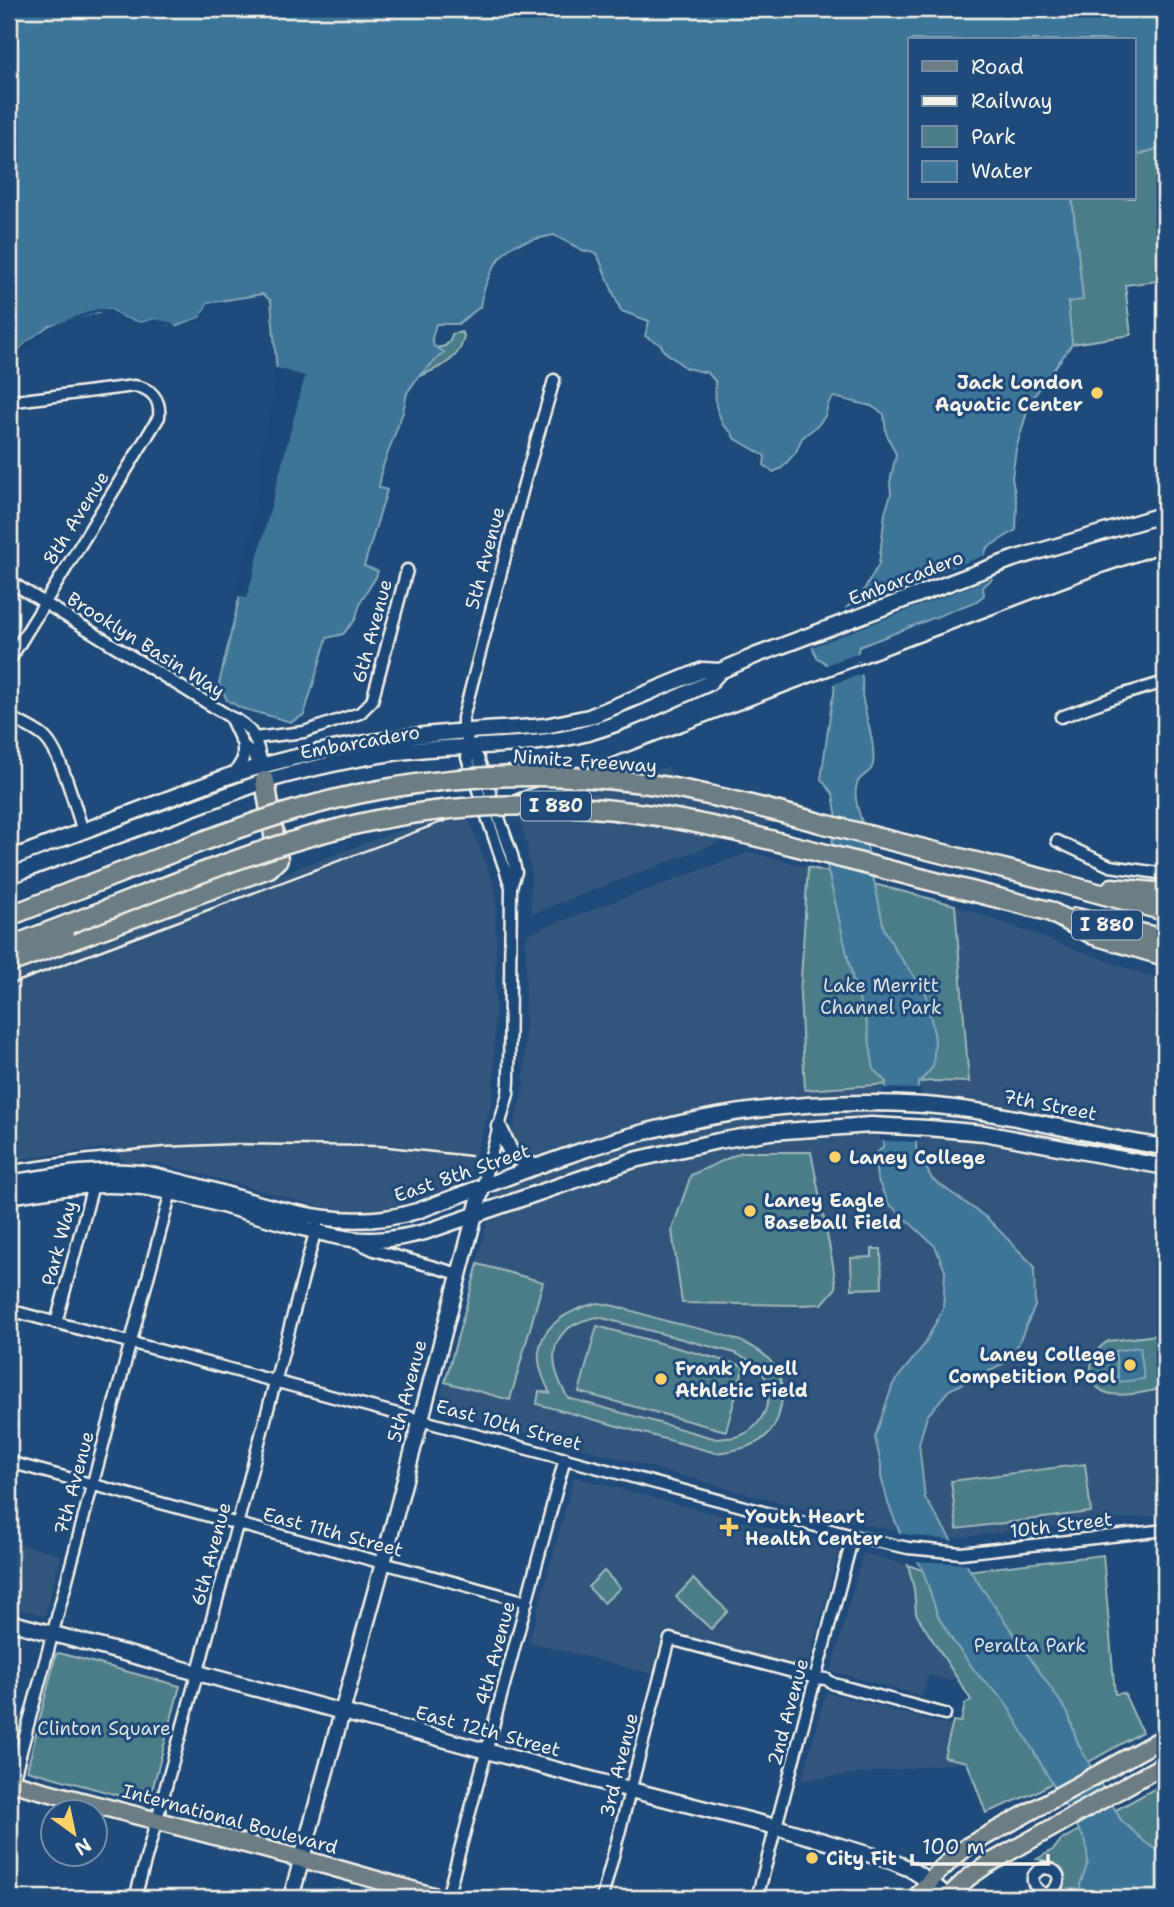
<svg xmlns="http://www.w3.org/2000/svg" width="1174" height="1907" viewBox="0 0 1174 1907" font-family="'Shantell Sans',sans-serif">
  <style>
    .built { fill: #31557b }
    .green { fill: #4c7d88; stroke: #a0b7b8; stroke-width: 2; fill-rule: evenodd }
    .water { fill: #3d7598; stroke: #86a7b8; stroke-width: 2 }
    .pier { fill: #1f4a7a }
    .lines { fill: none; stroke-linecap: round; stroke-linejoin: round }
    .street-casing { stroke: #f4f1e8; stroke-width: 15 }
    .secondary-casing { stroke: #f4f1e8; stroke-width: 19 }
    .primary-casing { stroke: #f4f1e8; stroke-width: 21 }
    .highway-casing { stroke: #f4f1e8; stroke-width: 23 }
    .street { stroke: #1f4a7a; stroke-width: 10 }
    .secondary { stroke: #1f4a7a; stroke-width: 14 }
    .primary { stroke: #6d7d84; stroke-width: 16 }
    .highway { stroke: #6d7d84; stroke-width: 18 }
    .rail { stroke: #f4f1e8; stroke-width: 2.5 }
    .highway-bridge-casing { stroke: #f4f1e8; stroke-width: 23; stroke-linecap: butt }
    .highway-bridge { stroke: #6d7d84; stroke-width: 18 }
    .poi-dot { fill: #ffd166; stroke: #1f4a7a; stroke-width: 2.5 }
    .labels { text-anchor: middle; dominant-baseline: central; stroke-width: 6; stroke-linejoin: round; paint-order: stroke }
    .shield { fill: #1f4a7a; stroke: #b4bfc7; stroke-width: 2 }
    .shield-label { font-size: 18px; font-weight: bold; fill: #f4f1e8 }
    .poi-label { font-size: 19px; font-weight: bold; fill: #f4f1e8; stroke: #1f4a7a; text-anchor: start }
    .street-label { font-size: 19px; fill: #f4f1e8; stroke: #1f4a7a }
    .park-label { font-size: 19px; fill: #dbe0da; stroke: #1f4a7a }
  </style>
  <rect width="100%" height="100%" fill="#1f4a7a"/>
  <filter id="ink" filterUnits="userSpaceOnUse"><feTurbulence type="fractalNoise" baseFrequency=".0143" numOctaves="2"/><feDisplacementMap in="SourceGraphic" scale="14" xChannelSelector="R" yChannelSelector="G"/><feConvolveMatrix kernelMatrix="1 2 1 2 8 2 1 2 1" color-interpolation-filters="sRGB"/></filter>
  <g filter="url(#ink)">
    <path class="built" d="M668,766L672,777L812,807L531,914V871L526,842L519,817Z
      M464,807L496,890V954L494,1074L492,1102L467,1182L392,1207L374,1211H354L322,1207L159,1163L124,1162L112,1147L9,1160V974Z
      M750,852L955,905L1146,975L1165,979V1514L937,1540L839,1519L437,1408L524,1087L526,934Z
      M574,1477L840,1547L807,1669L663,1631L652,1674L529,1642Z
      M9,1541L61,1555L45,1616L9,1606Z
      M863,1553L908,1565L914,1589L916,1615L957,1677L950,1681L928,1675L922,1696L831,1671Z
      M826,1692L951,1726L953,1721L976,1726L967,1762L802,1780Z"/>
    <path class="green" d="M1165,146V280L1125,285L1131,335L1072,344L1067,302L1083,299L1072,198H1134V156Z
      M461,332L464,335C462,360 438,368 418,377L431,349L445,346L450,341L452,334Z
      M808,867L955,905L969,1082L934,1081L805,1090L800,995Z
      M742,1152H811L833,1265L836,1288L822,1304L801,1305L682,1303L672,1230L691,1175Z
      M872,1249H881L882,1288L852,1289L851,1258L872,1257Z
      M478,1264L543,1282L510,1400L445,1382Z
      M598,1303C622,1306 646,1316 670,1322C718,1334 799,1342 779,1414C771,1444 743,1450 716,1453L537,1404L539,1391L550,1393C545,1383 540,1372 539,1361C536,1327 569,1309 598,1303ZM598,1317L735,1353C745,1358 756,1363 762,1372C777,1395 764,1428 739,1436C732,1438 724,1438 717,1439L568,1398C545,1359 548,1326 598,1317Z
      M597,1326L744,1366L726,1431L579,1392Z
      M1165,1334V1388C1149,1391 1128,1397 1111,1394C1083,1389 1086,1352 1109,1341Z
      M1085,1464L1091,1512L957,1529L951,1481Z
      M1103,1555L1115,1694L1124,1693L1142,1732L1034,1793L986,1813L967,1762L944,1757L953,1721L961,1722L965,1704L971,1700L916,1614L914,1589L908,1565L931,1573L966,1571Z
      M604,1571L620,1588L604,1603L588,1587Z
      M693,1579L728,1611L711,1629L676,1597Z
      M59,1653L180,1686L149,1802L146,1803L27,1770L56,1654Z
      M1165,1783V1898H1057L1065,1879C1060,1864 1052,1862 1037,1859L1054,1849L1061,1840Z"/>
    <path class="water" d="M9,9H1165V146L1134,156V40H910V198H1072L1083,300L1068,302L1072,344L1030,402L1016,449L1012,478L1017,505L1016,530L987,548C981,558 988,569 992,579L983,587L984,595L977,601L859,647C855,658 861,667 862,678C863,685 861,693 863,700C866,718 876,746 873,764C872,772 864,774 859,780C852,790 858,811 862,822L884,929L896,951L926,993L935,1039L933,1067L918,1084L916,1148L932,1179L987,1218L1034,1266L1035,1306L1012,1358L996,1368L949,1390L927,1416L919,1444L925,1498L971,1572L1068,1713L1078,1744L1121,1820L1146,1843L1156,1849L1165,1851V1898H1081L1080,1884L1088,1863L1086,1842L1004,1700L978,1675L953,1641L938,1616L922,1568L900,1533L888,1503L881,1477V1464L875,1437L893,1384L924,1345L943,1309L945,1271L935,1246L888,1203L877,1178L874,1156L883,1147L886,1082L874,1070L867,1025L854,984L827,867L837,818L833,794L821,779L832,701C838,687 832,662 817,658L812,646L850,604L862,593L879,564L885,513L891,494L890,482L896,454L886,433L884,414L871,406L834,397L829,402L825,416L818,425L802,438L796,452L782,468L773,472L764,465L765,456L734,438L732,433L723,425L716,406L715,381L708,373L686,368L664,351L661,345L645,336L649,321L621,311L597,254L582,250L554,235C543,238 518,241 510,248C493,261 483,287 480,307L458,324H436L432,338L434,346L444,352L418,377L407,393L403,412L383,466L379,487L387,490L364,566L378,571L376,577L361,601L355,620L343,634L327,638L304,715L291,722L241,708L227,700L219,684L258,518L278,385L271,301L263,294L208,303L201,317L175,327L154,319L141,323L124,318L109,309L50,326L27,342L9,361Z
      M1140,1347L1144,1379L1119,1382L1115,1351Z"/>
    <path class="pier" d="M215,302L203,320L173,329L168,325L154,323L141,327L123,321L108,312H98L51,329L30,345L9,364V361L27,342L50,326L97,309H109L124,318L141,323L154,319L170,322L176,327L201,317L208,303Z
      M273,367L305,376L247,598L236,596L254,518L257,492L263,470L259,468L261,456L275,397L272,395L275,384Z
      M988,554L995,577L809,648L810,644L839,611Z
      M861,652L862,659L849,665L862,661L865,673L831,685L826,665Z
      M883,1088L921,1089L919,1142L880,1141Z
      M896,1533L955,1541L970,1564L913,1561Z"/>
    <g class="lines">
      <g class="street-casing">
        <path id="street" d="M9,404L15,401L134,386C151,388 161,399 159,417L9,661
          M9,581L230,717C255,726 258,745 263,770
          M9,717C20,723 33,728 43,736C61,750 75,808 83,831
          M230,717L243,745L262,765
          M1061,717L1124,694L1165,682
          M254,738L304,732L360,713L372,701L407,570
          M469,746L478,758L512,855L516,872L511,887L509,1081L508,1094L482,1188
          M234,774L243,759V745
          M1057,841L1110,866L1165,874
          M511,887L467,758L469,746L463,726V718L525,480L554,380
          M9,1215L11,1204L9,1191
          M355,1241L374,1250L459,1274
          M9,1310L853,1536L908,1548L961,1553L1165,1530
          M56,1323L93,1185V1179
          M9,1462L527,1602
          M9,1796L172,1188
          M1044,1868C1065,1870 1061,1886 1046,1895C1032,1888 1026,1875 1044,1868Z
          M135,1898L201,1660L317,1225
          M447,1898L565,1458
          M602,1898L670,1639L815,1678L826,1679L834,1684L945,1714
          M757,1898L853,1536"/>
      </g>
      <g class="secondary-casing">
        <path id="secondary" d="M9,859L226,777C282,758 341,746 400,738C448,731 497,730 545,726L589,717L703,670L720,671
          M9,876L265,781C318,766 372,754 427,749C476,745 527,747 576,736C620,726 667,702 709,683L720,671L757,655L1013,559L1165,514
          M499,1127L512,1155L536,1167
          M9,1183C53,1176 97,1168 141,1173C159,1176 176,1181 193,1185C268,1205 340,1235 417,1211C495,1183 572,1150 652,1130C741,1107 834,1099 925,1105C1007,1111 1085,1136 1165,1147
          M9,1196C53,1189 97,1181 142,1187C192,1194 240,1211 288,1224C315,1231 344,1241 372,1240C391,1240 408,1236 425,1232L634,1160L718,1141L770,1132L871,1125L928,1128L984,1133L1165,1167
          M9,1622L631,1790L776,1827L891,1861L910,1869L929,1881L948,1897
          M291,1898L383,1563L482,1188"/>
      </g>
      <g class="primary-casing">
        <path id="primary" d="M9,1782L314,1862L440,1898
          M916,1898C931,1878 948,1861 968,1846L1165,1737
          M947,1898L968,1878L988,1864L1165,1764"/>
      </g>
      <g class="highway-casing">
        <path id="highway" d="M1056,882L1165,911
          M1112,888L1165,893
          M1049,911L1094,935L1165,956
          M9,916L166,855
          M1076,918L1165,939
          M9,947L69,924
          M9,963L269,868L278,859L265,781"/>
      </g>
      <use href="#street" class="street"/>
      <use href="#secondary" class="secondary"/>
      <use href="#primary" class="primary"/>
      <use href="#highway" class="highway"/>
      <path class="rail" d="M9,985L994,614L1097,575L1165,552
        M9,1165L87,1154L163,1147L236,1144L379,1146L471,1156"/>
      <g class="highway-bridge-casing">
        <path id="highway-bridge" d="M166,855C237,828 308,802 384,789C469,774 557,772 643,783C705,792 764,808 824,824C902,843 979,863 1056,882
          M69,924C164,888 259,846 358,824C449,804 545,800 637,813C699,821 758,837 818,852C895,872 972,891 1049,911"/>
      </g>
      <use href="#highway-bridge" class="highway-bridge"/>
    </g>
  </g>
  <g class="poi-dot">
    <circle cx="1097" cy="393" r="7"/>
    <circle cx="835" cy="1157" r="7"/>
    <circle cx="750" cy="1211" r="7"/>
    <circle cx="1130" cy="1365" r="7"/>
    <circle cx="661" cy="1379" r="7"/>
    <path d="M725.5 1516.5h7v7h7v7h-7v7h-7v-7h-7v-7h7z"/>
    <circle cx="812" cy="1858" r="7"/>
  </g>
  <g class="labels">
    <g class="shield">
      <rect x="521" y="791.5" width="70" height="29" rx="5"/>
      <rect x="1072" y="910.5" width="70" height="29" rx="5"/>
    </g>
    <g class="shield-label">
      <text x="556" y="806">I 880</text>
      <text x="1107" y="925">I 880</text>
    </g>
    <g class="poi-label">
      <text x="1083" y="382" text-anchor="end">Jack London<tspan x="1083" dy="22">Aquatic Center</tspan></text>
      <text x="849" y="1157">Laney College</text>
      <text x="764" y="1200">Laney Eagle<tspan x="764" dy="22">Baseball Field</tspan></text>
      <text x="1116" y="1354" text-anchor="end">Laney College<tspan x="1116" dy="22">Competition Pool</tspan></text>
      <text x="675" y="1368">Frank Youell<tspan x="675" dy="22">Athletic Field</tspan></text>
      <text x="745" y="1516">Youth Heart<tspan x="745" dy="22">Health Center</tspan></text>
      <text x="826" y="1858">City Fit</text>
    </g>
    <g class="street-label">
      <text transform="translate(76 518) rotate(-58)">8th Avenue</text>
      <text transform="translate(485 558) rotate(-75)">5th Avenue</text>
      <text transform="translate(906 578) rotate(-21)">Embarcadero</text>
      <text transform="translate(372 631) rotate(-75)">6th Avenue</text>
      <text transform="translate(146 645) rotate(32)">Brooklyn Basin Way</text>
      <text transform="translate(360 742) rotate(-10)">Embarcadero</text>
      <text transform="translate(585 761) rotate(4)">Nimitz Freeway</text>
      <text transform="translate(1050 1105) rotate(11)">7th Street</text>
      <text transform="translate(462 1173) rotate(-19)">East 8th Street</text>
      <text transform="translate(59 1243) rotate(-75)">Park Way</text>
      <text transform="translate(407 1391) rotate(-75)">5th Avenue</text>
      <text transform="translate(509 1425) rotate(15)">East 10th Street</text>
      <text transform="translate(74 1483) rotate(-75)">7th Avenue</text>
      <text transform="translate(1061 1525) rotate(-7)">10th Street</text>
      <text transform="translate(333 1532) rotate(15)">East 11th Street</text>
      <text transform="translate(211 1554) rotate(-75)">6th Avenue</text>
      <text transform="translate(495 1653) rotate(-75)">4th Avenue</text>
      <text transform="translate(788 1712) rotate(-75)">2nd Avenue</text>
      <text transform="translate(488 1731) rotate(15)">East 12th Street</text>
      <text transform="translate(619 1765) rotate(-76)">3rd Avenue</text>
      <text transform="translate(230 1819) rotate(15)">International Boulevard</text>
    </g>
    <g class="park-label">
      <text x="881" y="985">Lake Merritt<tspan x="881" dy="22">Channel Park</tspan></text>
      <text x="1030" y="1645">Peralta Park</text>
      <text x="104" y="1728">Clinton Square</text>
    </g>
  </g>
  <rect width="1174" height="1907" fill="none" stroke="#1f4a7a" stroke-width="35"/>
  <rect x="18" y="18" width="1139" height="1872" fill="none" stroke="#f4f1e8" stroke-width="2.5" filter="url(#ink)"/>
  <rect x="908" y="38" width="228" height="161" fill="#1f4a7a" stroke="#748da6" stroke-width="2"/>
  <rect x="922" y="61" width="35" height="10" fill="#6d7d84" stroke="#748da6" stroke-width="2"/>
  <text x="971" y="74" font-size="21" fill="#f4f1e8">Road</text>
  <rect x="922" y="96" width="35" height="10" fill="#f4f1e8" stroke="#748da6" stroke-width="2"/>
  <text x="971" y="108" font-size="21" fill="#f4f1e8">Railway</text>
  <rect x="922" y="126" width="35" height="21" fill="#4c7d88" stroke="#748da6" stroke-width="2"/>
  <text x="971" y="144" font-size="21" fill="#f4f1e8">Park</text>
  <rect x="922" y="161" width="35" height="21" fill="#3d7598" stroke="#748da6" stroke-width="2"/>
  <text x="971" y="178" font-size="21" fill="#f4f1e8">Water</text>
  <g transform="translate(74 1833) rotate(147)"><circle r="33" fill="#1f4a7a" stroke="#748da6" stroke-width="2"/>
  <path d="M0-5L12 26L0 18L-12 26Z" fill="#ffd166"/>
  <text y="-10" font-size="19" font-weight="bold" text-anchor="middle" fill="#f4f1e8">N</text>
  </g>
  <path d="M912 1854v10h136v-10" fill="none" stroke="#f4f1e8" stroke-width="3.5"/>
  <text x="922" y="1854" font-size="21" fill="#f4f1e8" stroke="#1f4a7a" stroke-width="5" paint-order="stroke">100 m</text>
</svg>
